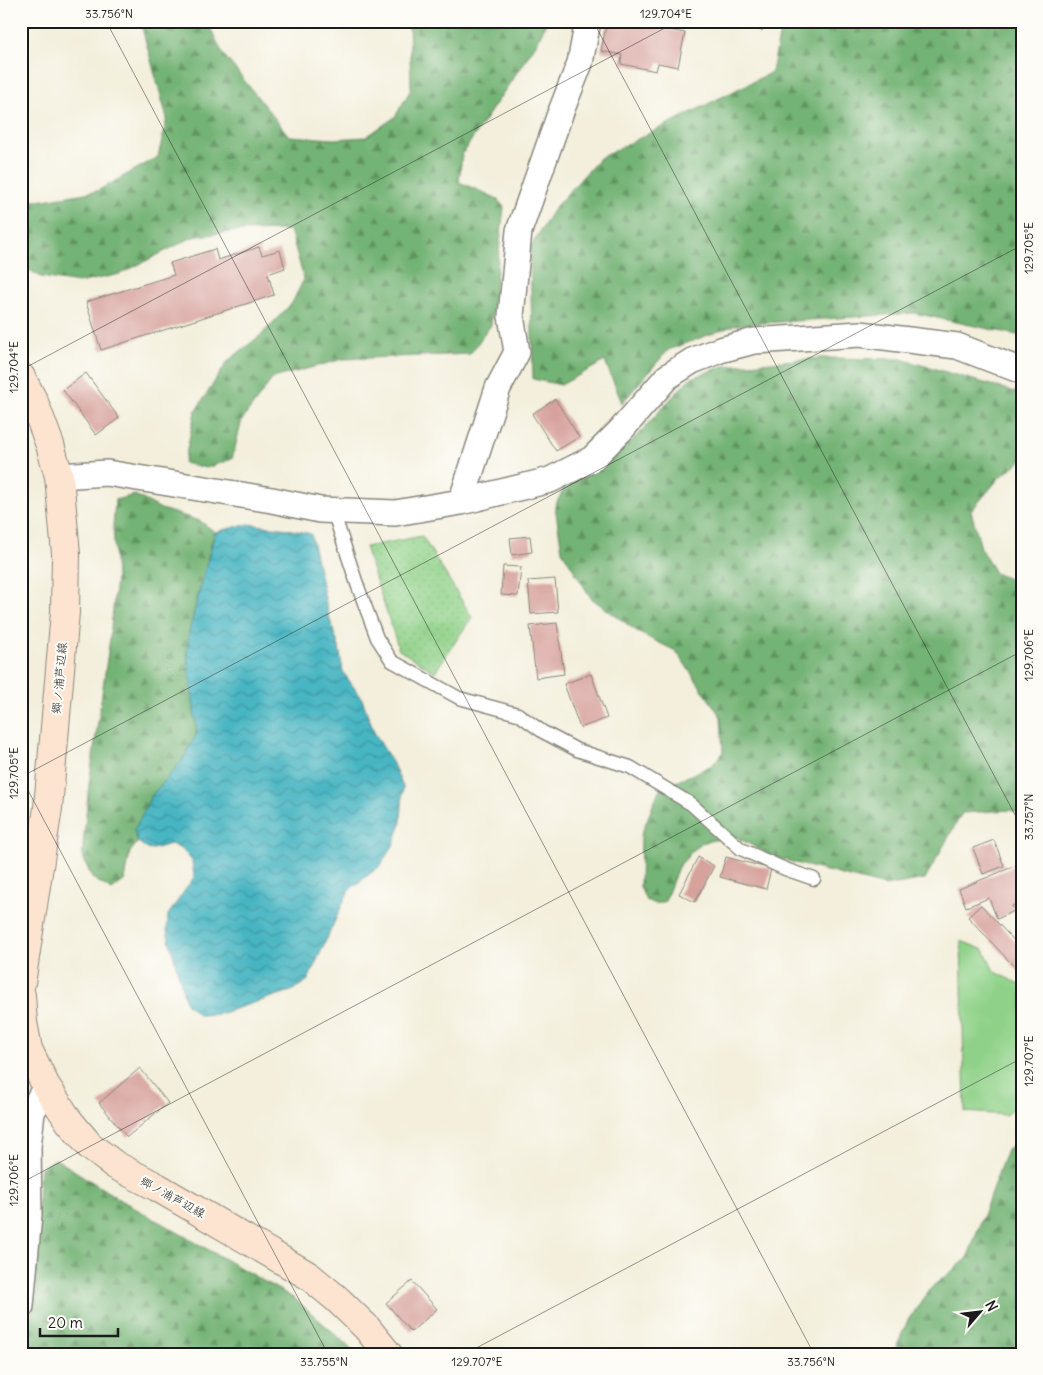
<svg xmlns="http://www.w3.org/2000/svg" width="1043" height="1375" viewBox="0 0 1043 1375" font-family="Delius,'Klee One',sans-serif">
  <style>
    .grass { fill: url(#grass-dots); stroke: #567652 }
    .forest { fill: url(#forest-firs); stroke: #486848 }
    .garden { fill: #8fd188; stroke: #567652 }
    .water { fill: url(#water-waves); stroke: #32686f }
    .building { fill: #d7a19c }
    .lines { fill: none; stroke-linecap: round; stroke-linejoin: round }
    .service-casing { stroke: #88867c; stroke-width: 15 }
    .minor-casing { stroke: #88867c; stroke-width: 28 }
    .secondary-casing { stroke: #88867c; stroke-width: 30 }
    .service { stroke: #fff; stroke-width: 12 }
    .minor { stroke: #fff; stroke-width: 25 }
    .secondary { stroke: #fde4d1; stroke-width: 28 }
    .ticks { fill: none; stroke: #1c1c1c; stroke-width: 1; stroke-opacity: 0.45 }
    .labels { text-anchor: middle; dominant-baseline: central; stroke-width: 4; stroke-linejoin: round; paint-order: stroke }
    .street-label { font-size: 12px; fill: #1c1c1c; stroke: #fdfcf7 }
    .neatline { fill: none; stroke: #1c1c1c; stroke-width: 2 }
    .ticks-label { font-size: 12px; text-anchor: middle; fill: #1c1c1c }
  </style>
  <defs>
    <pattern id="grass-dots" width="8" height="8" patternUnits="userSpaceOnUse" patternTransform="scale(1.25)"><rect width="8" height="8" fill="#8fd188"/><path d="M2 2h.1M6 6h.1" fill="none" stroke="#7bb375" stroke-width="1.8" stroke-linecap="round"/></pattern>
    <pattern id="forest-firs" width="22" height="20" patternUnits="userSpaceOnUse" patternTransform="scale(1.25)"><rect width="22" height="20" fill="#73b374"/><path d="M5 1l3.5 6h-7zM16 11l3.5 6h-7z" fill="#5e915e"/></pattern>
    <pattern id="water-waves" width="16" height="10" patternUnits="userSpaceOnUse" patternTransform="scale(1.25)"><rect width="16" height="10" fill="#47b5c2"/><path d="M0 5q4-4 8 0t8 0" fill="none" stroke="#3a929d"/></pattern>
  </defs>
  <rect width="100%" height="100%" fill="#fdfcf7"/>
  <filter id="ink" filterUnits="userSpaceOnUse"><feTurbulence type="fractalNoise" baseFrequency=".02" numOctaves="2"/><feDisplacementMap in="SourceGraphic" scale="10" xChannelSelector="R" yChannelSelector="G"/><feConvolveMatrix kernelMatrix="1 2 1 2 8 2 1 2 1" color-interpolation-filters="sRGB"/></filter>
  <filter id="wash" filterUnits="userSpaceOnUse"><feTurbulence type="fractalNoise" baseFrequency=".0096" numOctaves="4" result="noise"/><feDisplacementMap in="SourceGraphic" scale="20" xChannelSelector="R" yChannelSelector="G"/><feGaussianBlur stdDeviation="1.12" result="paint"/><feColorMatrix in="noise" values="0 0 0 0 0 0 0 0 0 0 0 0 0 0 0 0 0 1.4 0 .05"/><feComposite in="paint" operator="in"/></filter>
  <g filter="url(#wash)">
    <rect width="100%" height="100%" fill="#f3efdc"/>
    <path class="grass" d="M422,536L472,617L435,672L399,650L365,547Z"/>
    <path class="forest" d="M140,21H207L223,54L289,136L334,139L366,137L395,117L411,89L409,21H547L538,41L462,154L459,182L496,198L504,207L491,325L470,354L343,359L273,378L242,420L232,459L206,468L184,463L195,412L228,361L261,335L292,303L304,279L290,230L237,231L193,237L120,274L78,283L41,277L21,265V199L38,201L97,191L158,157L167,118Z
      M782,21H1022V336L914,313L735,325L668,350L622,403L605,361L561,385L533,379L530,248L555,207L600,158L772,72Z
      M821,358L901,359L1022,394V460L1000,477L971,511L981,548L995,573L1022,585V814L1010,810L962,813L925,879L885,886L776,858L734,836L700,843L678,867L665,901L655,904L646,900L640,887L641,835L659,790L712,765L723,753L721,717L676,651L641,634L591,598L562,551L555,506L563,490L632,441L689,379L724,366Z
      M135,495L161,509L200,521L215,532L197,599L187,653L197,733L182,761L152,795L134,831L138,842L130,852L125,880L112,890L92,878L82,855L89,784L110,638L116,578L113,526L115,500Z
      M21,498L27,519L21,586Z
      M1022,1140V1354H893L908,1320L933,1286L967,1259L1007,1149Z
      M56,1159L119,1199L295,1299L350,1347L355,1354H142L130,1348L116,1354H21V1345L37,1296L35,1250L40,1168Z"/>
    <path class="garden" d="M961,941L984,950L994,971L1022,986V1098L1006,1115L965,1112Z"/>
    <path class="water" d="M248,524L288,529L311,534L329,617L339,647L343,672L362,699L374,732L392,762L403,787L401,822L394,844L380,866L349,890L308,980L294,990L219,1014L198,1015L186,1003L167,931L168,915L194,877L192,861L183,850L171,844L149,850L138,842L134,831L152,795L182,761L197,733L187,653L189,632L215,532Z"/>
    <g id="blocks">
      <path class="building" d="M607,21H629L638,23V21H651L650,26L685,33L678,67L658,63L656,71L621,64L622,55L601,51Z
        M717,21H736L733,28Z
        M740,21H766L762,31Z
        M259,247L262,255L280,250L285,268L268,274L274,295L101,350L86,302L174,275L170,263L215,249L218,260Z
        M86,373L119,418L96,435L63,390Z
        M555,399L579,437L556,451L532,414Z
        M530,536L532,552L512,555L510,538Z
        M503,566L521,567L518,596L501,595Z
        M555,579L558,612L531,614L528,581Z
        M557,623L564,674L536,678L530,626Z
        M591,674L607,718L580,728L564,684Z
        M994,840L1004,866L983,874L973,848Z
        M698,857L714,866L695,902L679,894Z
        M726,857L771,869L766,889L720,877Z
        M1022,863V902L1012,906L1014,911L997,919L989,898L966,907L959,889Z
        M981,905L1022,949V975L968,917Z
        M140,1068L168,1103L127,1137L99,1103Z
        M412,1281L437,1309L411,1332L386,1303Z"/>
    </g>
  </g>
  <g filter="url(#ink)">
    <use href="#blocks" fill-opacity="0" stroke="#88867c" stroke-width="1"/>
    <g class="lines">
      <g class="service-casing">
        <path id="service" d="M333,511L357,584L377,638L392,661L459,698L518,714L543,732L577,750L630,767L691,804L741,849L785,869L814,879"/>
      </g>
      <g class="minor-casing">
        <path id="minor" d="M59,476L107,473L272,500L320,510L395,513L461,502L550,480L592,459L621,430L667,377L692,361L720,350L754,341L860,334L957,346L1022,371
          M461,502L498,388L517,352L511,316L519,231L560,114L580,63L588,21
          M21,1306L29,1215L28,1147L32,1112L46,1086"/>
      </g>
      <g class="secondary-casing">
        <path id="secondary" d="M21,377L34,402L50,445L59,476L66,554L65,612L48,808L21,983
          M21,995L23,1022L28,1049L46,1086L69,1121L90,1146L115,1165L157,1187L309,1276L337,1299L366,1327L388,1354"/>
      </g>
      <use href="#service" class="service"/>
      <use href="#minor" class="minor"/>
      <use href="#secondary" class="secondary"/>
    </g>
  </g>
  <path class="ticks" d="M106,21L814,1354M593,21L1022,828M21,370L678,21M21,777L1022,245M21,777L328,1354M21,1183L1022,651M465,1354L1022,1058"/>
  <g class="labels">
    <g class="street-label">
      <text transform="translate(59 678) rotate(-85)">郷ノ浦芦辺線</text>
      <text transform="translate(173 1197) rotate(29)">郷ノ浦芦辺線</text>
    </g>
  </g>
  <rect width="1043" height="1375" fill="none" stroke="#fdfcf7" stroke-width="55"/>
  <g transform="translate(980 1312) rotate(62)" stroke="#fdfcf7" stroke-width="4" paint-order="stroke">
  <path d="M0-4L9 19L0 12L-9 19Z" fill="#1c1c1c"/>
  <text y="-8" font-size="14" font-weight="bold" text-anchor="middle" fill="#1c1c1c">N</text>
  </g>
  <path d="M40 1328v8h78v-8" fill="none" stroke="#1c1c1c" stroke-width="2.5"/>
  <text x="48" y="1328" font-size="15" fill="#1c1c1c" stroke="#fdfcf7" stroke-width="4" paint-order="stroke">20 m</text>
  <rect x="28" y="28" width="988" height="1320" class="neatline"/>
  <g class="ticks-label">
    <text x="109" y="18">33.756°N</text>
    <text x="666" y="18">129.704°E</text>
    <text transform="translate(1029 248) rotate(-90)" y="4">129.705°E</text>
    <text transform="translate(14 367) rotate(-90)" y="4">129.704°E</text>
    <text transform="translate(1029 655) rotate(-90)" y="4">129.706°E</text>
    <text transform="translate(14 773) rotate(-90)" y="4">129.705°E</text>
    <text transform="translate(1029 817) rotate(-90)" y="4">33.757°N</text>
    <text transform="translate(1029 1061) rotate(-90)" y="4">129.707°E</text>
    <text transform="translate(14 1180) rotate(-90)" y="4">129.706°E</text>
    <text x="324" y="1366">33.755°N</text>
    <text x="477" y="1366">129.707°E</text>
    <text x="811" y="1366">33.756°N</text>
  </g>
</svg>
